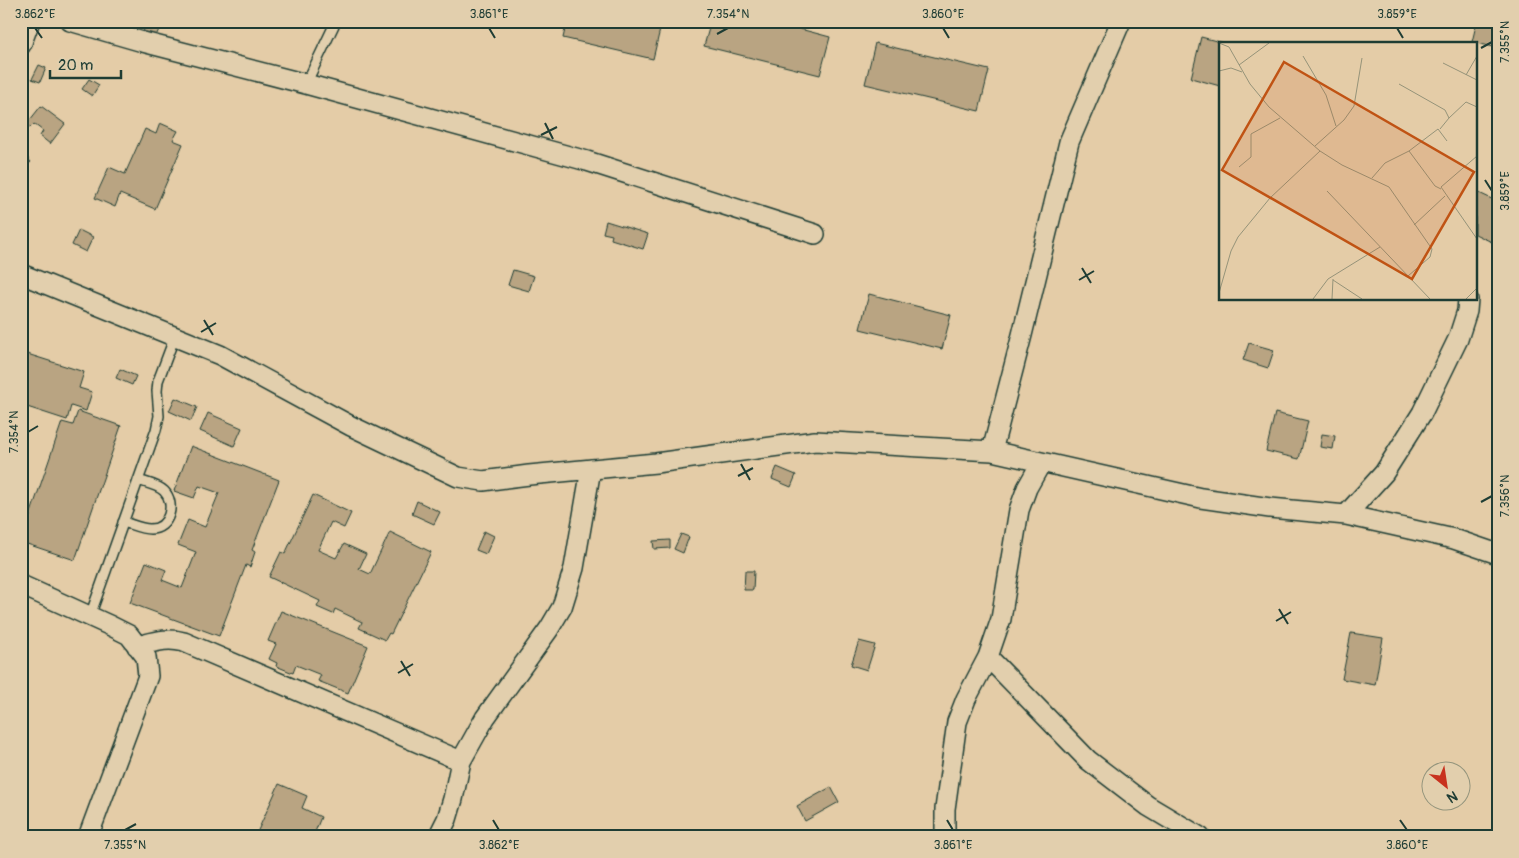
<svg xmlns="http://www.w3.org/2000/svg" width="1519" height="858" viewBox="0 0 1519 858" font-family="Pangolin,sans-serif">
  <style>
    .building { fill: #b9a482; stroke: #1f3d34 }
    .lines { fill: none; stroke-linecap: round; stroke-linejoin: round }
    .service-casing { stroke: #1f3d34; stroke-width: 12 }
    .minor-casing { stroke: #1f3d34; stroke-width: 22 }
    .service { stroke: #e2cfad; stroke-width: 9 }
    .minor { stroke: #e2cfad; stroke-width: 19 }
    .ticks { fill: none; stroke: #1f3d34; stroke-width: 2 }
    .inset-road { fill: none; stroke: #959379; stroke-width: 1 }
    .view { fill: #c05314; fill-opacity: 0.15; stroke: #c05314; stroke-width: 2.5 }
    .inset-edge { fill: none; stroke: #1f3d34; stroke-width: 2.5 }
    .neatline { fill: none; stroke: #1f3d34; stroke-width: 2 }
    .ticks-label { font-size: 12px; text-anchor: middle; fill: #1f3d34 }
  </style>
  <rect width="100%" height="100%" fill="#e4cca7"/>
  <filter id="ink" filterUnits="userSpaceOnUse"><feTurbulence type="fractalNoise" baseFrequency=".02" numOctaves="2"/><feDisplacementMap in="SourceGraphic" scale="10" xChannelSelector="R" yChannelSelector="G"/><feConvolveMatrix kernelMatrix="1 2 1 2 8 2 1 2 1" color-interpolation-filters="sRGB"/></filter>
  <g filter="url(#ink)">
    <path class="building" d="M148,21H163L155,38L143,32Z
      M567,21H662L653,59L563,38Z
      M711,21H770L830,37L820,75L704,46Z
      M1477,21H1498V48L1472,42Z
      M1201,37L1228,44H1220V86L1191,78Z
      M875,43L989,70L979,111L865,84Z
      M39,65L46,68L40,82L32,79Z
      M89,79L99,85L92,96L82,89Z
      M41,106L65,124L50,144L40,136L43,131L34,124L30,128L26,125Z
      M160,123L178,131L173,140L183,144L155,209L120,194L115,207L95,198L109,167L125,174L145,129L156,134Z
      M21,151L31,162L21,171Z
      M1475,191L1498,202V245L1475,234Z
      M606,221L648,234L643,249L611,239L612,235L603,233Z
      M79,230L93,237L86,252L72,245Z
      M513,270L534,276L529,291L508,285Z
      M869,294L951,315L942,349L860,329Z
      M1249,343L1274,350L1268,368L1243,360Z
      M21,352L84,372L79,388L92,392L86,411L71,406L67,420L21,405Z
      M120,369L136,376L132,385L116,378Z
      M175,398L197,407L191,421L169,411Z
      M78,411L121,426L75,560L21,542L62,422L73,425Z
      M208,413L242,428L234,446L200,431Z
      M1275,413L1308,421L1299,459L1266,451Z
      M1322,434L1335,436L1333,449L1320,447Z
      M191,446L279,480L252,550L255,552L250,567L246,565L219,636L130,603L146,562L166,570L162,580L182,588L196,552L178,545L188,520L205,527L219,493L199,486L194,498L174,491Z
      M777,467L796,475L791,487L772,479Z
      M313,495L351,513L344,528L331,522L318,550L336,558L344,544L366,554L359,569L370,574L390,532L431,552L391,634L389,633L385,640L359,628L362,622L335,609L333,614L317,607L320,601L269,577L281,552L285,554Z
      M417,501L440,512L434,524L412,514Z
      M484,531L494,536L486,554L476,550Z
      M681,534L689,537L683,553L674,549Z
      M670,540V548L654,549L653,541Z
      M745,571H754L753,590H744Z
      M281,611L368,646L348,693L318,681L321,675L296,665L293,673L276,666L277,663L269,659L276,644L268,641Z
      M1351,633L1383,638L1375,685L1342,679Z
      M859,641L875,645L867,670L851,665Z
      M279,784L307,796L302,808L321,817L313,837H255Z
      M831,787L839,802L805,821L797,806Z"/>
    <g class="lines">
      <g class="service-casing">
        <path id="service" d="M306,84L336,21
          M123,522C131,524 141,529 150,529C170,529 176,503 164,491C158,485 146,483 138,480
          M90,616L156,430L159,416L157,391L158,381L175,336"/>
      </g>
      <g class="minor-casing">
        <path id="minor" d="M70,21L143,42L306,84L587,161L815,234
          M21,45L30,21
          M21,274L220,355L351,426L458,477L483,481L529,475L656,463L815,441L992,451L1201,498L1270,508L1346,515L1454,539L1498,554
          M992,451L1022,335L1069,142L1121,21
          M1346,515L1384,473L1422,413L1458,339L1467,311L1468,299
          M21,585L111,626L129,635L146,657L148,676L88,837
          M137,646C154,642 167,637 184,642L461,761
          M988,657L1088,760L1148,806L1200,837
          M438,837L447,819L453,799L461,761L485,718L549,629L562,607L574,568L591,469
          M945,837V809L957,722L966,699L988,657L1001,619L1019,510L1027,488L1041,463"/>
      </g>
      <use href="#service" class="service"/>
      <use href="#minor" class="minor"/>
    </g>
  </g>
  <path class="ticks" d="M35,28L42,38M489,28L495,38M943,28L949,38M1397,28L1403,38M717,34L728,28M1481,48L1492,42M545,123L553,139M541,135L557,127M1485,180L1492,191M1082,268L1091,283M1079,280L1094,271M204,320L213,335M201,332L216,323M28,432L38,426M741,464L750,480M738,476L753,468M1481,502L1492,496M1279,609L1288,624M1276,621L1291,612M401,661L410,676M398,673L413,664M493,820L499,830M947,820L953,830M1400,820L1407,830M125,830L136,824"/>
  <g transform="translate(1219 42)">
    <rect width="258" height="258" fill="#e4cca7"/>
    <path class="inset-road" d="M0,1L10,5L31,42L50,65L101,109L123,123L170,145L213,207L211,215L189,234M84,14L107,53L117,84M224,21L258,38M20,23L50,1M0,29L12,26L23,30M247,33L258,14M180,42L226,68L230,76L221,87M230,76L247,60L258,65M96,104L125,78L135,64L143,16M190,109L216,144L222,147M258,114L222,145L258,197M20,125L32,115V92L61,76M153,136L166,121L190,109L219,87L228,99M108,149L211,257M195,183L226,154M114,238L143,257M0,251L12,209L19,195L51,156L101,109M94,257L109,237L161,205M113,257L114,237M247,257L258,246"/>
    <path class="view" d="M65,20L255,130L193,237L3,128Z"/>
    <rect width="258" height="258" class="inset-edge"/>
  </g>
  <rect width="1519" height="858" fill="none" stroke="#e2cfad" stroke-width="55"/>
  <g transform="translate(1446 786) rotate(150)"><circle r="24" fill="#e2cfad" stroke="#94957d"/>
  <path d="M0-4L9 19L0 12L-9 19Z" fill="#c8321e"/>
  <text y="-8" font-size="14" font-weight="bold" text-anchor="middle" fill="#1f3d34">N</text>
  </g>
  <path d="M50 70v8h71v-8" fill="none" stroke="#1f3d34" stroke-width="2.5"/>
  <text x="58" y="70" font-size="15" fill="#1f3d34" stroke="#e2cfad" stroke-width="4" paint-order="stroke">20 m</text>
  <rect x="28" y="28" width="1464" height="802" class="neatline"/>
  <g class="ticks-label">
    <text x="35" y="18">3.862°E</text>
    <text x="489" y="18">3.861°E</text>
    <text x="728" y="18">7.354°N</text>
    <text x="943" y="18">3.860°E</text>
    <text x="1397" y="18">3.859°E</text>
    <text transform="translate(1505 42) rotate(-90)" y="4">7.355°N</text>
    <text transform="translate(1505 191) rotate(-90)" y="4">3.859°E</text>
    <text transform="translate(14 432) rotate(-90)" y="4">7.354°N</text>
    <text transform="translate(1505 496) rotate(-90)" y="4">7.356°N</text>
    <text x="125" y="849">7.355°N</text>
    <text x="499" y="849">3.862°E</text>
    <text x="953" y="849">3.861°E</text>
    <text x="1407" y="849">3.860°E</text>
  </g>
</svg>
